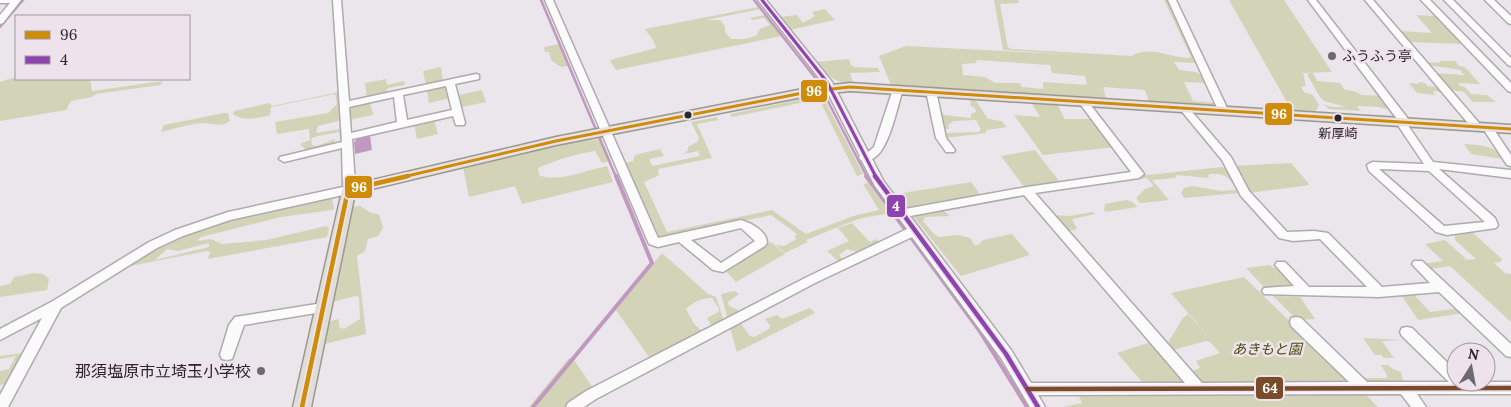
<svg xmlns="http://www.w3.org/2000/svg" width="1511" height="407" viewBox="0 0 1511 407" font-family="Lora,'Noto Sans JP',serif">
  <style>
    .green { fill: #d2d3b7; fill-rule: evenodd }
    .water { fill: #c198c0 }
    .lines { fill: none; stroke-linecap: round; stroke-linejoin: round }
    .stream-far1 { stroke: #c198c0; stroke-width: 2.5 }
    .stream { stroke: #c198c0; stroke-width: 4 }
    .minor-casing { stroke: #aeaaae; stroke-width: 3 }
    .major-casing { stroke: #9a988f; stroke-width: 3 }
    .minor { fill: #fcfbfc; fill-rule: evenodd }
    .major { fill: #dfded9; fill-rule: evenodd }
    .bus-1-far1-casing { stroke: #eee3ed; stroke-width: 6 }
    .bus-1-casing { stroke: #eee3ed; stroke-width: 8 }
    .bus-2-far1-casing { stroke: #eee3ed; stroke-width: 6 }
    .bus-2-casing { stroke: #eee3ed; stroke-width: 8 }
    .bus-3-casing { stroke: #eee3ed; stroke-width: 8 }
    .bus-1-far1 { stroke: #ce8c08; stroke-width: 3 }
    .bus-1 { stroke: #ce8c08; stroke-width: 4.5 }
    .bus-2-far1 { stroke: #8e44ad; stroke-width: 3 }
    .bus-2 { stroke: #8e44ad; stroke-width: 4.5 }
    .bus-3 { stroke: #7a4b2a; stroke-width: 4.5 }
    .poi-dot { fill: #6e696e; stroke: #eee3ed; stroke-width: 2 }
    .bus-dot { fill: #2b262a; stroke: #eee3ed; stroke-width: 2 }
    .labels { text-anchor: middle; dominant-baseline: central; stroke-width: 5; stroke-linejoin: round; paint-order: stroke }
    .bus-label { font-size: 13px; fill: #2b262a; stroke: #eee3ed }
    .poi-label { font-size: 14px; fill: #2b262a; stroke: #eee3ed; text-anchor: start }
    .park-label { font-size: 14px; font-style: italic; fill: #484a0b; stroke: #eee3ed }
    .near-poi-label { font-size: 16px; fill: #2b262a; stroke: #eee3ed; text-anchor: end }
    .line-badge { stroke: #eee3ed; stroke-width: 2 }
    .badge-label { font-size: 14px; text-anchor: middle; font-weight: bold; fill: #fff }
  </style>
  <rect width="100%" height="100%" fill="#ebe6eb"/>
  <path class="green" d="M994,0H1018L1019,3L1000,4L1007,43L1008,47L1011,49L1132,56C1149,45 1171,58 1189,58L1191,57L1164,0H1167L1197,63L1174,62L1179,70L1195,72L1204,76L1207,83L1184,82L1193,101L1216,103L1210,106L1149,102L1145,90L1103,87L1106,99L891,85L879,56L906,46L1080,55L1003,50ZM977,60L1050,65L1052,73L1085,76L1087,85L1043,82V89L1022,87L1020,83H995L985,77L963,75L962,64L976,63Z
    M1229,0H1284L1332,72L1303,73L1306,86L1301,87L1305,93L1312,94L1319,105L1315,113L1292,111Z
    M759,7L760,9L706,20H720L725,26V32L731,39H744L756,36L760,29L770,25L764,18L752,20L750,18L765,15L782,36L616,70L610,60L656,48L653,40L645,29Z
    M825,9L835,20L789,30L779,17L797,15L803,23L815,16L812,12Z
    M1416,15L1436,16L1462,44L1409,42L1400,31L1432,33Z
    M559,44L568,66L561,67L551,60L549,52H545L544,47Z
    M849,59L851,65L854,67L878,68L880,72L850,73L853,83C834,83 828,76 816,62Z
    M1440,61H1455L1459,66L1465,67L1480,84L1458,83L1460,86L1465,87L1471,94L1487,95L1496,102H1473L1464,92L1451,90L1435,73L1464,75L1460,70L1428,65L1426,62L1439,63Z
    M441,67L443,81L426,85L423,71Z
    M1313,73L1317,81L1340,83L1345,90L1354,91L1362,95L1382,96L1393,111L1379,107L1357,106L1360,111L1329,109L1323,104L1332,107H1346L1324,101L1320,97L1308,76V73Z
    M16,77V79H90L92,91L163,81L160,85L96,94L92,97L71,101L66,110L0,121V82Z
    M386,79L387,85L404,81L405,85L387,88L388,93L367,97L365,83Z
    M1418,82L1425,83L1428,86L1438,87L1442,92L1433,91L1435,95L1417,93L1409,83L1419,84Z
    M444,86L448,88L450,98L429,103L427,90Z
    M482,90L486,102L462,107L459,95Z
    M339,92L342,120L318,126L316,133L341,129L343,139L340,140L339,132L314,137L311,139L312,145L317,146L335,139L334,144L306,150L300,144L310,140L309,129L277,134L275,122L328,113L337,104L335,94L271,107L270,115L267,116C256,118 243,122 233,114L234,111L269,103L272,106Z
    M817,96L825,101L863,174L857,176L820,101L815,100L732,117L730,114Z
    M970,98H974L988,119L1001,121L1007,127L987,130L985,133L945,138L944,133L978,132L981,130L976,120L954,121L948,125L949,129H943L940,110L944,115L971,118V114L976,112L975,108L971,106Z
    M370,102L373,115L349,120L348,110L353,106Z
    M1031,102L1057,104L1065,119H1095L1116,147L1043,155L1014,115L1040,117Z
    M224,113H228L230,121C220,128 212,123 202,123C189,124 174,129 161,132L164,125Z
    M717,117L718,120L697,124L712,158L658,169L659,175L644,182L667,232L772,210L806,234L853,216L879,210L863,184L868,183L890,213L858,219L806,240L808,242L785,253L776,245L784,246L797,239L794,237L797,234L771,215L660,239L625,163L633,161L635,155L660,149L664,156L649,159L652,166L700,156L698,151L684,154L688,150V147L697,142L699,138L691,122Z
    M434,120L438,134L417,139L414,124Z
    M601,139L611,161L602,163L595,151C575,154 556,160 538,168L539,175C556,183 588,170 607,166L613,182L522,204L515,186L469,197L463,167L564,144Z
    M1464,144C1480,146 1494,144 1503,159L1471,154Z
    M1035,150L1059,181V183L1025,188L1001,156Z
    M1291,163L1310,185L1248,193L1232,166Z
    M1222,167L1227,169L1236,184H1233C1226,174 1222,174 1209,174L1208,178L1177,175L1175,178L1152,180L1169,200L1143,203H1140L1136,198L1145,189L1154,186L1147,178L1132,180L1129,177Z
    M971,182L981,196L908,209L897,194Z
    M1192,186L1222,191L1235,190L1239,193L1184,198L1181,193L1184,188Z
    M326,197L332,198L334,209L332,210L281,217L201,237L197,241L211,239L222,244L266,240L326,226L329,228L327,237L208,259L210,252L207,251L125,267L156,248L214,222ZM209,243V247L155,260L167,249L178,251Z
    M1126,200L1133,202L1137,207L1106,212L1104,210L1105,204Z
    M360,206C367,210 369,214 379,214L383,228L378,236L368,239L365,251L357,256L366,334L324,344L327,322L339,319V327L344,329L360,319L359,297L356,296L332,302L350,207Z
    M941,209L950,216L925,217L923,221L934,234L939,237L958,235L971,238L974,245H978L983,240L1012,234L1030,255L961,276L913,216L914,213Z
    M1093,212L1095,214L1072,219L1077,229L1069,231L1054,215L1069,216Z
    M852,223L870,242L876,239L879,242L857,252L847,249L839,255L842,259L838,261L827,251L849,241L838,228Z
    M1472,232L1502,259L1500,262L1494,263L1505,273L1511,274V322L1450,266L1430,269L1423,264L1443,261L1425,244L1445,240L1466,259L1464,260L1476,259L1455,240V235Z
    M771,242L785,254L736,282L725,270Z
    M662,253L708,294L716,297L724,321L712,327L707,318L718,312L719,309L712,298C704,297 691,303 686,309L694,324L703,332L649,357L616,310Z
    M1270,265L1274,268H1279L1291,282L1289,286L1264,287L1246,268Z
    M35,273L43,274L49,279L47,290L0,297V286L10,284L14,277Z
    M1244,277L1352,382L1203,384L1193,371L1200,368L1196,361L1220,353L1210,342L1206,341L1173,350L1167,344L1183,318L1188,314L1213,342L1171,293Z
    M735,291L739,294L728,302L729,306L738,310L739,313L728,320L721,294Z
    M1414,295L1430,312L1460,308L1464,313L1418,320L1402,296Z
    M1273,296L1300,297L1315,319L1297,320Z
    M810,308L815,313L737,352L730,328L740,322L750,336L754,337L769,329L770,325L765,319L777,315L782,319Z
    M1363,338L1404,340L1382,341L1394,358H1384L1381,355H1375Z
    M1151,342L1186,384L1143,383L1117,353Z
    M23,353L7,383L0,385V371L9,369L16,356L0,359V356Z
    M569,358L574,360L595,391L570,407H529Z
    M1381,365H1388L1393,369L1401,372L1403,382L1363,383L1362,378H1387V375Z
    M1362,391L1378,407H1063L1082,403L1077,392Z"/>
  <path class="water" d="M370,136L372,150L355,154L354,142L357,139Z"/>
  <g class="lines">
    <path class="stream-far1" d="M541,0L616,177
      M754,0L817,80L867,177
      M0,27L23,0"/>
    <path class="stream" d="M866,176L979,330L1027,407
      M533,407L652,263L616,176"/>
    <g class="minor-casing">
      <path id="minor" d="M0,0H21L3,23L0,24V15L10,3H0Z
        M333,0H341L349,101L476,74L479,75V79L455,84L465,123L464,125H456L453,116L352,139L355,184L352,193L230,220L183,236L157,248L61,308L8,407H0V395L42,318L0,340V329L53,301L149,242L175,230L228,212L343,187L342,148L284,162L279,159L280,157L342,142ZM446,86L452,110L407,120L403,95ZM394,97L397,122L351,133L349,107Z
        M545,0H553L658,238L741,220C751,223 767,231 767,243L765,246L723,272L713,270L679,242L658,247L649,244ZM741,228L755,241L721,263L691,240Z
        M758,0H766L832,82L868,152L874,147L893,89L898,86L901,87L903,89C897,107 889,152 872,159L884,182L905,209L1027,187L1131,172L1078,101L1080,99H1086L1144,174L1139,178L1035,193L1202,383L1349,382L1291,326L1290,322L1291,318L1296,317L1301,318L1367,382H1449L1402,336L1400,332L1402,328L1407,327L1412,328L1456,371V382H1511V394H1417L1426,407H1411L1401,394L1038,395L1045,407H1030L1001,358L912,237L815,283L596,399L584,407H566L568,403L586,391L807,277L907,229L899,218L896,217L895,213L875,186L862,161L859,158L860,156L823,83ZM1024,195L1185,383H1031L1011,350L910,216Z
        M1168,0H1176L1228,110L1227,112L1223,113L1218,110Z
        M1308,0H1316L1409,120L1410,122L1407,124L1433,162L1511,170V178L1439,169L1495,218L1498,225L1496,228L1447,235L1436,232L1369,171L1367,165L1372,162L1424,164L1395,121L1397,119ZM1379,169L1429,171L1485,222L1444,226Z
        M1365,0H1373L1480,124L1481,126L1480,128H1472Z
        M1421,0H1430L1511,83V92L1508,91Z
        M1444,0H1453L1511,58V66L1508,65Z
        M1485,0H1494L1511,16V24L1508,23Z
        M931,88L936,91L946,138L955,150L954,152H946L936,138L926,91Z
        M1184,105L1187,106L1231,157L1249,191L1287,232L1314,231L1328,233L1382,287L1430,283L1412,264L1414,261H1422L1511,344V357L1506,356L1439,292L1379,297L1264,294L1262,291L1264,288L1294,286L1275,265L1277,262H1285L1309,287H1367L1320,239L1293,241L1279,238L1241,196L1222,160L1179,108Z
        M1487,124L1491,125L1511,155V166L1507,165L1482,127Z
        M323,303L328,305L329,308L328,311L244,325L232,359L227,360L222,359L220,355L229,325L235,317Z"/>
    </g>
    <g class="major-casing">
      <path id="major" d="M850,83L1511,125V133L850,91L813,95L556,145L355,193L311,407H293L343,187L556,137L813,87Z"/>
    </g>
    <use href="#minor" class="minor"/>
    <use href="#major" class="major"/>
    <g class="bus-1-far1-casing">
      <path id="bus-1-far1" d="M403,177L556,141L813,91L850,87L1511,129"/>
    </g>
    <g class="bus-1-casing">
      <path id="bus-1" d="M302,407L348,190L408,176"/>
    </g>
    <g class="bus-2-far1-casing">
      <path id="bus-2-far1" d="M762,0L827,82L876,177"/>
    </g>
    <g class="bus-2-casing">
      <path id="bus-2" d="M875,176L1006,354L1038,407"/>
    </g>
    <g class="bus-3-casing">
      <path id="bus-3" d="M1028,389L1511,388"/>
    </g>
    <use href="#bus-1-far1" class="bus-1-far1"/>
    <use href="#bus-1" class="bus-1"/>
    <use href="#bus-2-far1" class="bus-2-far1"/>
    <use href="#bus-2" class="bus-2"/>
    <use href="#bus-3" class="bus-3"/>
  </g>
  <g class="poi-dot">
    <circle cx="1332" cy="56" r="5"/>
    <circle cx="261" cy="371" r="5"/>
  </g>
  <g class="bus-dot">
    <circle cx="688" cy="115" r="4.5"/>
    <circle cx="1338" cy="118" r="4.5"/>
  </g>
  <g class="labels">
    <g class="bus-label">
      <text x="1338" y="133">新厚崎</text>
    </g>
    <g class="poi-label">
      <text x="1342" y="56">ふうふう亭</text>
    </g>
    <g class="park-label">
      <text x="1267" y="349">あきもと園</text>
    </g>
    <g class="near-poi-label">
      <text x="251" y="371">那須塩原市立埼玉小学校</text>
    </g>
  </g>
  <g class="line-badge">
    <rect x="800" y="79" width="28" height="24" rx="5" fill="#ce8c08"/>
    <rect x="1264" y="102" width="29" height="24" rx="5" fill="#ce8c08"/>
    <rect x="344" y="175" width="29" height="24" rx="5" fill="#ce8c08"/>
    <rect x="886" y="194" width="20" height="24" rx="5" fill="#8e44ad"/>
    <rect x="1255" y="376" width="29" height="24" rx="5" fill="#7a4b2a"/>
  </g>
  <g class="badge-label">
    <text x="814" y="96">96</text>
    <text x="1279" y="119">96</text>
    <text x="359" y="192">96</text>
    <text x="896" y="211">4</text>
    <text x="1270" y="393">64</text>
  </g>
  <rect x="15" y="15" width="175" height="65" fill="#eee3ed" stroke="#a0979f"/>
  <rect x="25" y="31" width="25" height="8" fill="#ce8c08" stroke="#a0979f"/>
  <text x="60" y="40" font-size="15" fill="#2b262a">96</text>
  <rect x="25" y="56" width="25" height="8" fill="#8e44ad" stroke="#a0979f"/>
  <text x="60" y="65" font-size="15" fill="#2b262a">4</text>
  <g transform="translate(1471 367) rotate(11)"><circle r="24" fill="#eee3ed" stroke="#a0979f"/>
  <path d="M0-4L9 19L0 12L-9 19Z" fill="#6e696e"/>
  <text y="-8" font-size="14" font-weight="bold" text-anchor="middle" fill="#2b262a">N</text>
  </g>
</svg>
